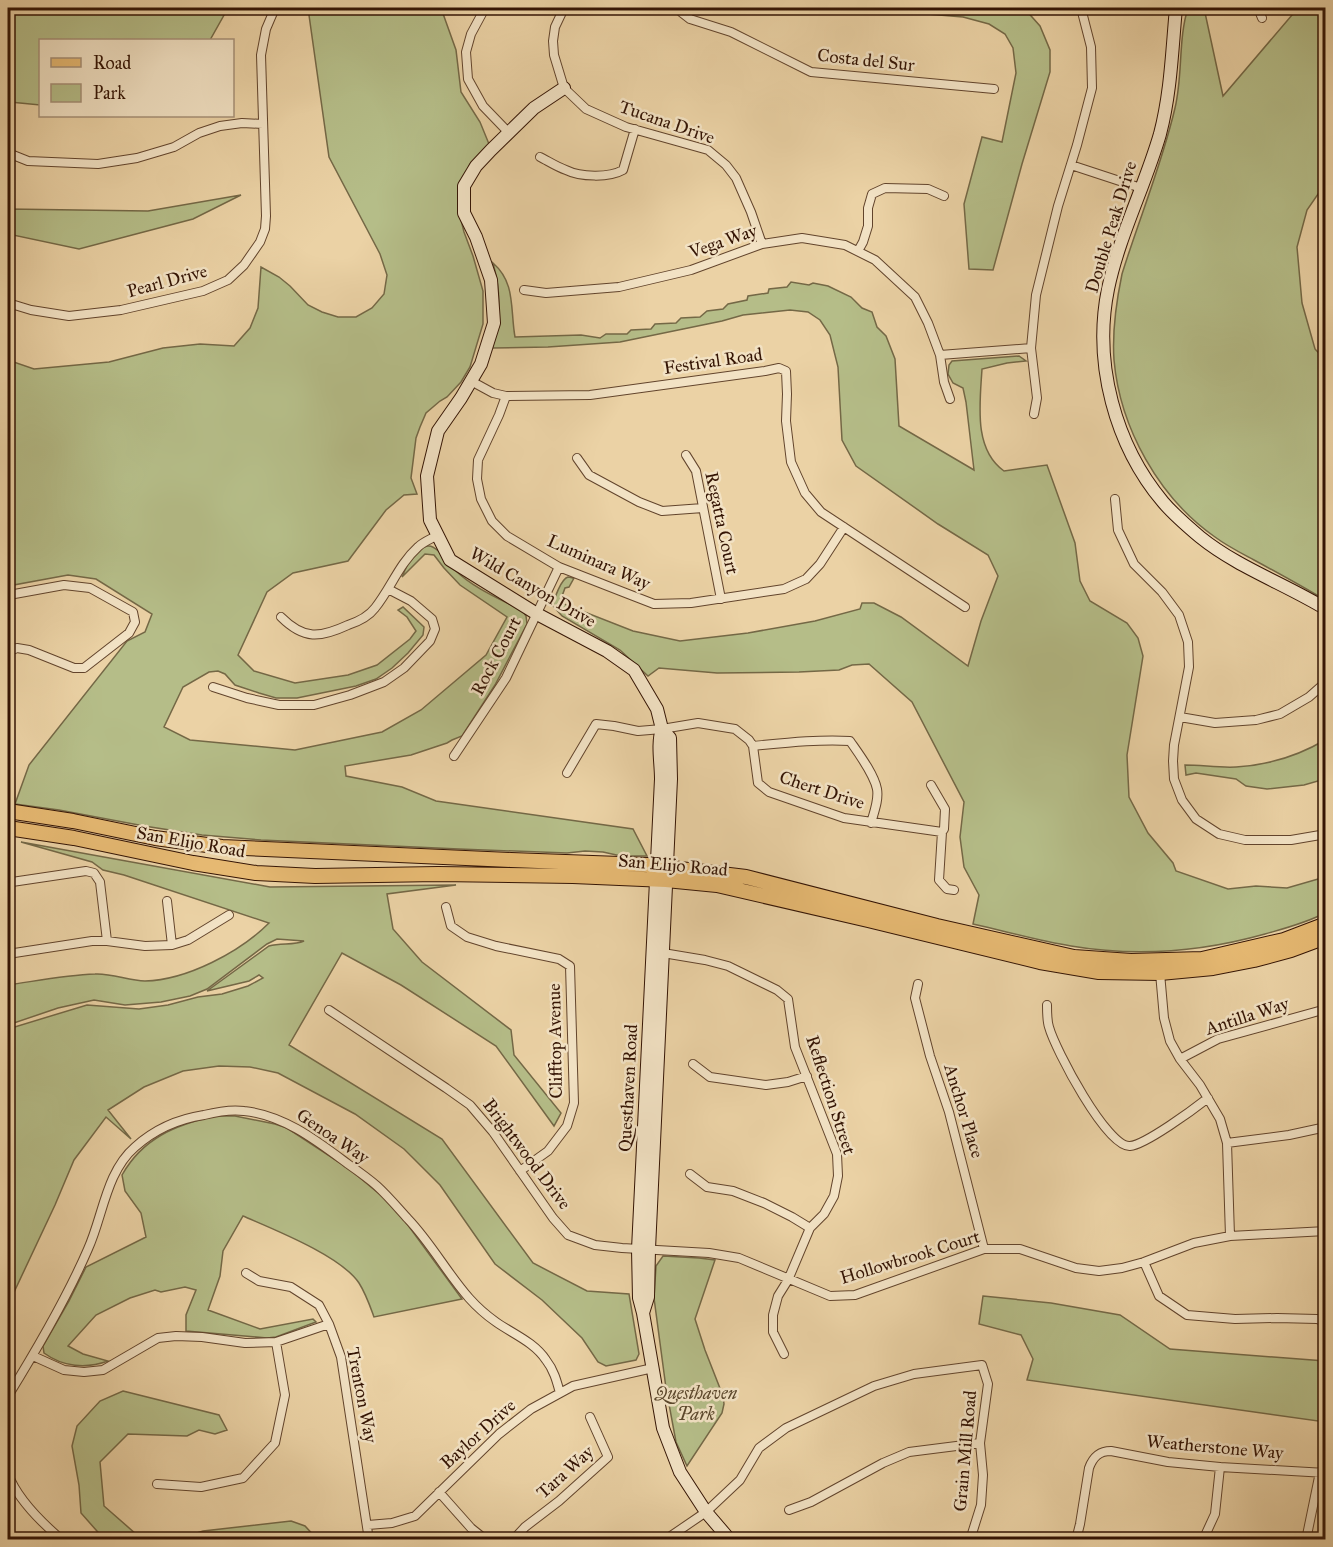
<svg xmlns="http://www.w3.org/2000/svg" width="1333" height="1547" viewBox="0 0 1333 1547" font-family="'IM FELL Great Primer',serif">
  <style>
    .green { fill: #b5bd88; stroke: #746846; stroke-width: 1.5 }
    .lines { fill: none; stroke-linecap: round; stroke-linejoin: round }
    .street-casing { stroke: #62442c; stroke-width: 10 }
    .secondary-casing { stroke: #341404; stroke-width: 14 }
    .primary-casing { stroke: #341404; stroke-width: 16 }
    .street { stroke: #f2e2c4; stroke-width: 8 }
    .secondary { stroke: #f2e2c4; stroke-width: 12 }
    .primary { stroke: #e6b972; stroke-width: 14 }
    .labels { text-anchor: middle; dominant-baseline: central; stroke-width: 5; stroke-linejoin: round; paint-order: stroke }
    .street-label { font-size: 18px; fill: #341404; stroke: #f2e2c4 }
    .park-label { font-size: 18px; font-style: italic; fill: #5b472c; stroke: #f2e2c4 }
  </style>
  <rect width="100%" height="100%" fill="#ebd2a5"/>
  <filter id="stains"><feTurbulence type="fractalNoise" baseFrequency=".00333" numOctaves="4"/><feColorMatrix values="0 0 0 0 .2 0 0 0 0 .09 0 0 0 0 .02 0 0 0 .5 -.17"/></filter>
  <radialGradient id="worn" r=".72"><stop offset=".6" stop-color="#630" stop-opacity="0"/><stop offset="1" stop-color="#630" stop-opacity=".3"/></radialGradient>
  <path class="green" d="M8,8H228L210,40H40V105L10,102L8,90Z
    M308,8H441L456,50L461,92L480,122L489,144L470,164L460,187L459,212L464,232L473,256L483,291V324L470,367L461,382L447,397L440,401L426,413L420,427L416,438L411,478L417,494L404,495L386,510L348,561L293,573L267,592L238,655L254,671L295,683L348,675L377,665L410,639L416,631L407,617L398,610L403,607L424,627L423,635L408,653L392,668L376,679L356,686L297,698H276L259,693L235,685L225,674L218,671L209,672L183,687L164,727L190,740L295,750L382,732L421,710L486,655L507,617L460,585L444,568L434,555L425,554L402,577C406,567 415,547 428,546C437,545 448,563 455,570C473,588 500,599 523,611L526,616L527,624L495,685L462,736L452,740L447,743L411,755L345,766L346,776L402,787L436,801L633,829L647,856H621L603,852L585,851L567,853L459,849L261,840L202,835L144,826L59,810L15,804L29,765L127,641L145,632L152,614L96,579L68,575L8,586V360L34,369L109,362L163,348L200,344L234,346L250,328L258,308L261,267L279,277L290,286L308,305L322,312L338,317H356L372,308L384,294L387,275L380,254L329,157Z
    M855,8H1024L1040,26L1050,50V72L1022,164L993,270L969,269L964,204L982,137L1002,142L1016,73L1013,48L1005,34L989,24L963,17Z
    M1188,8H1204L1223,96L1298,8H1325V184L1307,210L1297,247L1302,303L1315,349L1325,360V600C1302,586 1278,573 1254,560C1241,553 1227,546 1215,537C1159,498 1120,428 1114,360C1112,331 1116,303 1122,274C1139,219 1162,164 1175,108C1183,75 1178,39 1188,8Z
    M241,195L193,219L79,249L8,234V209L148,211Z
    M493,263C516,283 510,309 515,337L581,335L600,338L606,334H627L631,330L651,329L655,324L676,323L681,318L700,317L707,311L723,309L728,304L747,300L748,296L768,293L769,289L787,287L791,282L809,285L813,283L828,286L851,297L862,308L872,312L877,327L886,336L895,359L899,426L974,470L966,402L963,388L953,383L948,374L949,365L952,361L1019,356L1026,361L1007,363L982,369C980,403 973,449 1004,471L1047,465L1075,543L1080,581L1090,601L1127,623L1138,638L1143,656L1127,755L1129,797L1148,833L1173,863L1176,871L1228,889L1256,886L1287,888L1325,877V913C1306,923 1286,928 1265,934C1201,952 1136,957 1071,946C1038,941 1005,931 973,924L979,895L964,867L960,837L964,802L912,702L869,664L852,665L839,670L799,672L717,673L659,668L648,676L620,650L562,616L553,606C554,599 561,579 568,577C570,577 572,578 574,578L569,587L565,588L561,599L564,604L633,631L680,641L748,633L815,621L860,609L862,603H874L901,617L968,666L981,621L998,576L988,555L938,524L856,466L842,440L838,367L830,335L820,320L808,312L790,310L743,315L722,321L620,342L548,347L492,348C500,315 502,296 493,263Z
    M1325,740V779L1304,785L1267,789L1246,786L1236,779L1196,773L1186,775L1185,765C1202,765 1219,768 1236,767C1268,765 1298,756 1325,740Z
    M21,842L270,887L456,885L387,894L393,929L422,962L511,1030L514,1055L561,1113L554,1126L496,1046L401,985L342,953L289,1045L442,1139L533,1263L587,1291L629,1294L639,1354L636,1360L606,1366L598,1362L582,1338L542,1300L495,1264L440,1185L404,1149L355,1114L278,1073L250,1067L219,1066L183,1071L144,1087L108,1110L131,1139L106,1117L74,1160L55,1205L8,1305V1029L87,1005L139,1009L168,1005L198,997L222,994L248,986L263,978L259,975L249,981L207,991L269,946C281,942 293,946 304,941L277,939L267,944L207,989L190,996L161,1002L125,1005L94,1000L58,1008L8,1025V985C36,981 66,975 95,974C112,973 129,981 145,981C187,980 240,952 269,923L124,875L103,870L92,862Z
    M215,1116H235L275,1124L287,1128L348,1168L383,1197L402,1217L462,1299L374,1317C370,1306 366,1294 359,1283C341,1256 275,1230 243,1216L223,1251L220,1276L208,1310L260,1329L313,1319L316,1322L276,1337L267,1338L186,1331V1315L196,1290L185,1287L161,1292L155,1290L130,1298L96,1315L68,1346L83,1354L108,1361C86,1369 63,1367 44,1353L43,1346L69,1301L86,1267L146,1237L141,1213L125,1191L122,1175C143,1138 175,1125 215,1116Z
    M663,1256L699,1258L715,1260L695,1319L705,1350L723,1396L724,1404L722,1413L687,1466L676,1442L666,1388L654,1298L656,1266Z
    M983,1296L1051,1303L1120,1315L1170,1349L1325,1361V1422L1027,1380L1033,1359L1021,1335L979,1324Z
    M123,1391L219,1415L227,1430L215,1434L199,1430L187,1436L128,1434L100,1462L104,1506L136,1534L161,1539H104L81,1513L79,1485L72,1446L77,1426L100,1401Z
    M291,1521L305,1526L317,1539H178L203,1531Z"/>
  <g class="lines">
    <g class="street-casing">
      <path id="street" d="M485,8L471,34L466,52L468,79L483,106L509,133
        M564,8L555,27L553,41L554,55L564,88L586,109L626,127L708,150L726,165L736,178L751,212L762,244
        M681,8V12L690,19L731,32L811,72L994,89
        M1258,8L1262,18
        M8,153L28,161L98,164L137,158L174,147L199,133L220,126L242,123L263,124
        M540,157C548,161 557,167 566,170C580,177 609,178 623,170L635,129
        M1071,165L1141,188
        M858,251L863,242L868,226V208L872,194L885,188L928,189L944,196
        M524,290L546,293L619,287L691,270L762,244L802,238L845,245L875,260L915,297L928,323L940,355L944,382L950,399
        M8,303L31,310L69,316L121,310L203,291L228,280L244,265L260,242L265,229L266,216L261,55L266,29L275,8
        M940,355L1031,348
        M471,381L493,393L506,396L590,395L765,371L779,368L786,371L787,394L786,421L791,462L805,493L821,512L965,607
        M506,396L499,415L478,460L477,479L481,499L492,521L507,536L559,567L623,592L654,604L691,603L784,589L806,579L820,564L844,527
        M1034,414L1037,398L1031,348L1036,295L1058,206L1077,145L1092,88L1091,47L1081,8
        M686,455L696,471L721,599
        M577,458L589,475L639,502L662,511L703,508
        M1115,499L1118,530L1134,564L1162,592L1179,615L1188,642L1189,667L1174,745L1173,761L1174,779L1182,800L1196,819L1219,834L1245,840H1291L1326,834
        M281,617C304,640 320,638 348,625C357,622 369,616 375,608C391,588 399,564 418,547C423,542 431,539 438,535
        M8,652L17,648L29,650L74,668H84L129,633L135,622L133,612L90,588L64,585L9,595
        M213,687L247,698L279,705H314L350,695L384,682L404,668L430,641L435,629L432,619L411,601L388,589
        M1180,717L1215,723L1256,720L1280,714L1309,697L1326,682
        M753,746C784,743 819,739 850,741C859,754 874,774 877,789C879,800 874,812 871,823
        M454,756L506,678L559,567
        M567,773L596,724L614,726L638,731L662,729L698,723L735,729L749,740L753,746L758,783L769,792L844,818L942,832
        M931,785L945,809L944,829L942,832L939,880L947,889L954,890
        M8,882H12L86,871L94,873L100,882L107,941
        M167,901L172,945
        M446,907L451,926L467,937L496,946L559,959L570,966L574,1103L567,1126L548,1151L520,1171
        M663,953L705,960L728,966L777,990L788,999L795,1047L837,1154L838,1176L834,1196L824,1214L810,1228L788,1280L778,1296L773,1315V1332L784,1354
        M8,954L92,941H107L145,946L172,945L188,940L229,915
        M1160,973L1164,1018L1170,1041L1180,1059L1200,1085L1220,1119L1227,1143L1230,1236
        M918,984L915,998L930,1056L949,1112L984,1249
        M1047,1005C1047,1012 1047,1021 1049,1027C1055,1049 1107,1148 1130,1146C1145,1145 1194,1109 1208,1098
        M329,1010L446,1088L470,1105L493,1132L553,1218L568,1235L595,1245L622,1248L709,1253L739,1258L830,1296L855,1295L984,1249H1020L1076,1268L1099,1271L1122,1268L1144,1262L1194,1243L1230,1236L1326,1231
        M1180,1059L1218,1039L1326,1009
        M693,1064L710,1077L766,1085L788,1082L807,1076
        M1227,1143L1289,1135L1326,1127
        M690,1174L707,1187L733,1191L764,1203L792,1217L810,1228
        M1144,1262L1159,1296L1187,1315L1235,1319L1277,1318L1317,1319L1326,1322
        M246,1273L259,1281L291,1287L319,1305L329,1324L341,1357L369,1540
        M33,1356L64,1370L84,1372L103,1370L158,1338L176,1336L202,1337L245,1343L276,1342L329,1324
        M8,1396C37,1349 66,1300 88,1249C103,1216 106,1172 135,1147C155,1129 178,1119 204,1115C216,1112 231,1109 244,1111C284,1115 317,1141 348,1164C358,1171 368,1178 377,1186C388,1196 398,1208 408,1219C431,1243 447,1273 469,1298C477,1307 486,1315 496,1322C513,1334 534,1342 546,1360C554,1370 557,1382 560,1393
        M8,1474C17,1498 42,1523 62,1540
        M157,1484L201,1487L243,1478L275,1443L285,1395L276,1342
        M439,1492L471,1528L486,1540
        M789,1510L811,1502L883,1463L909,1452L980,1443
        M368,1525L392,1523L415,1516L499,1434L531,1409L573,1386L653,1368
        M513,1540L525,1527L559,1501L608,1457L590,1417
        M665,1540L706,1512L740,1480L759,1448L786,1428L874,1386L914,1374L982,1365L988,1384L980,1443L983,1475L981,1505L970,1540
        M914,1540L920,1538L931,1540
        M1076,1540L1080,1524L1089,1468C1093,1457 1099,1451 1111,1451L1168,1462L1220,1467L1326,1473
        M1203,1540L1215,1514L1220,1467
        M1306,1540L1320,1472"/>
    </g>
    <g class="secondary-casing">
      <path id="secondary" d="M1176,8C1172,50 1171,92 1160,134C1145,186 1119,236 1108,289C1093,363 1115,445 1163,502C1174,515 1187,526 1200,537C1237,567 1285,584 1326,609
        M564,88L534,108L491,150L476,166L464,186V213L476,237L491,280L494,323L481,364L461,398L438,431L427,476L430,520L450,560L537,614L607,651L634,670L657,709L662,729L670,738L671,779L649,1249L648,1297L643,1313
        M662,729C657,744 661,763 661,779L638,1249L639,1298L643,1313L663,1428L680,1472L706,1512L730,1540"/>
    </g>
    <g class="primary-casing">
      <path id="primary" d="M8,811L73,821L155,838L222,847L511,860L647,865L746,877L937,926L1074,957L1131,961L1202,959L1284,940L1326,924
        M8,828L74,838L193,863L256,873L315,876L438,874L573,876L666,880L717,885L868,920L1040,962L1099,972L1160,973L1213,968L1254,960L1291,950L1326,937"/>
    </g>
    <use href="#street" class="street"/>
    <use href="#secondary" class="secondary"/>
    <use href="#primary" class="primary"/>
  </g>
  <g class="labels">
    <g class="street-label">
      <text transform="translate(866 60) rotate(6)">Costa del Sur</text>
      <text transform="translate(667 122) rotate(19)">Tucana Drive</text>
      <text transform="translate(1111 227) rotate(-73)">Double Peak Drive</text>
      <text transform="translate(723 241) rotate(-19)">Vega Way</text>
      <text transform="translate(167 281) rotate(-15)">Pearl Drive</text>
      <text transform="translate(713 361) rotate(-8)">Festival Road</text>
      <text transform="translate(722 523) rotate(78)">Regatta Court</text>
      <text transform="translate(599 562) rotate(24)">Luminara Way</text>
      <text transform="translate(533 587) rotate(30)">Wild Canyon Drive</text>
      <text transform="translate(496 656) rotate(-62)">Rock Court</text>
      <text transform="translate(822 790) rotate(18)">Chert Drive</text>
      <text transform="translate(191 842) rotate(10)">San Elijo Road</text>
      <text transform="translate(673 865) rotate(5)">San Elijo Road</text>
      <text transform="translate(1247 1016) rotate(-18)">Antilla Way</text>
      <text transform="translate(555 1041) rotate(-91)">Clifftop Avenue</text>
      <text transform="translate(628 1088) rotate(-87)">Questhaven Road</text>
      <text transform="translate(831 1095) rotate(72)">Reflection Street</text>
      <text transform="translate(964 1111) rotate(73)">Anchor Place</text>
      <text transform="translate(333 1136) rotate(34)">Genoa Way</text>
      <text transform="translate(527 1154) rotate(53)">Brightwood Drive</text>
      <text transform="translate(910 1257) rotate(-17)">Hollowbrook Court</text>
      <text transform="translate(362 1395) rotate(79)">Trenton Way</text>
      <text transform="translate(478 1434) rotate(-42)">Baylor Drive</text>
      <text transform="translate(1215 1447) rotate(5)">Weatherstone Way</text>
      <text transform="translate(965 1451) rotate(-85)">Grain Mill Road</text>
      <text transform="translate(565 1472) rotate(-42)">Tara Way</text>
    </g>
    <g class="park-label">
      <text x="696" y="1393">Questhaven<tspan x="696" dy="21">Park</tspan></text>
    </g>
  </g>
  <rect width="1333" height="1547" fill="none" stroke="#ebd2a5" stroke-width="30"/>
  <rect x="9" y="9" width="1315" height="1529" fill="none" stroke="#341404" stroke-width="3"/>
  <rect x="15" y="15" width="1303" height="1517" fill="none" stroke="#341404" stroke-width="1.5"/>
  <rect x="39" y="39" width="195" height="78" fill="#f2e2c4" stroke="#a69077" stroke-width="1.5"/>
  <rect x="51" y="58" width="30" height="9" fill="#e6b972" stroke="#a69077" stroke-width="1.5"/>
  <text x="93" y="69" font-size="18" fill="#341404">Road</text>
  <rect x="51" y="84" width="30" height="18" fill="#b5bd88" stroke="#a69077" stroke-width="1.5"/>
  <text x="93" y="99" font-size="18" fill="#341404">Park</text>
  <rect width="100%" height="100%" filter="url(#stains)"/>
  <rect width="100%" height="100%" fill="url(#worn)"/>
</svg>
